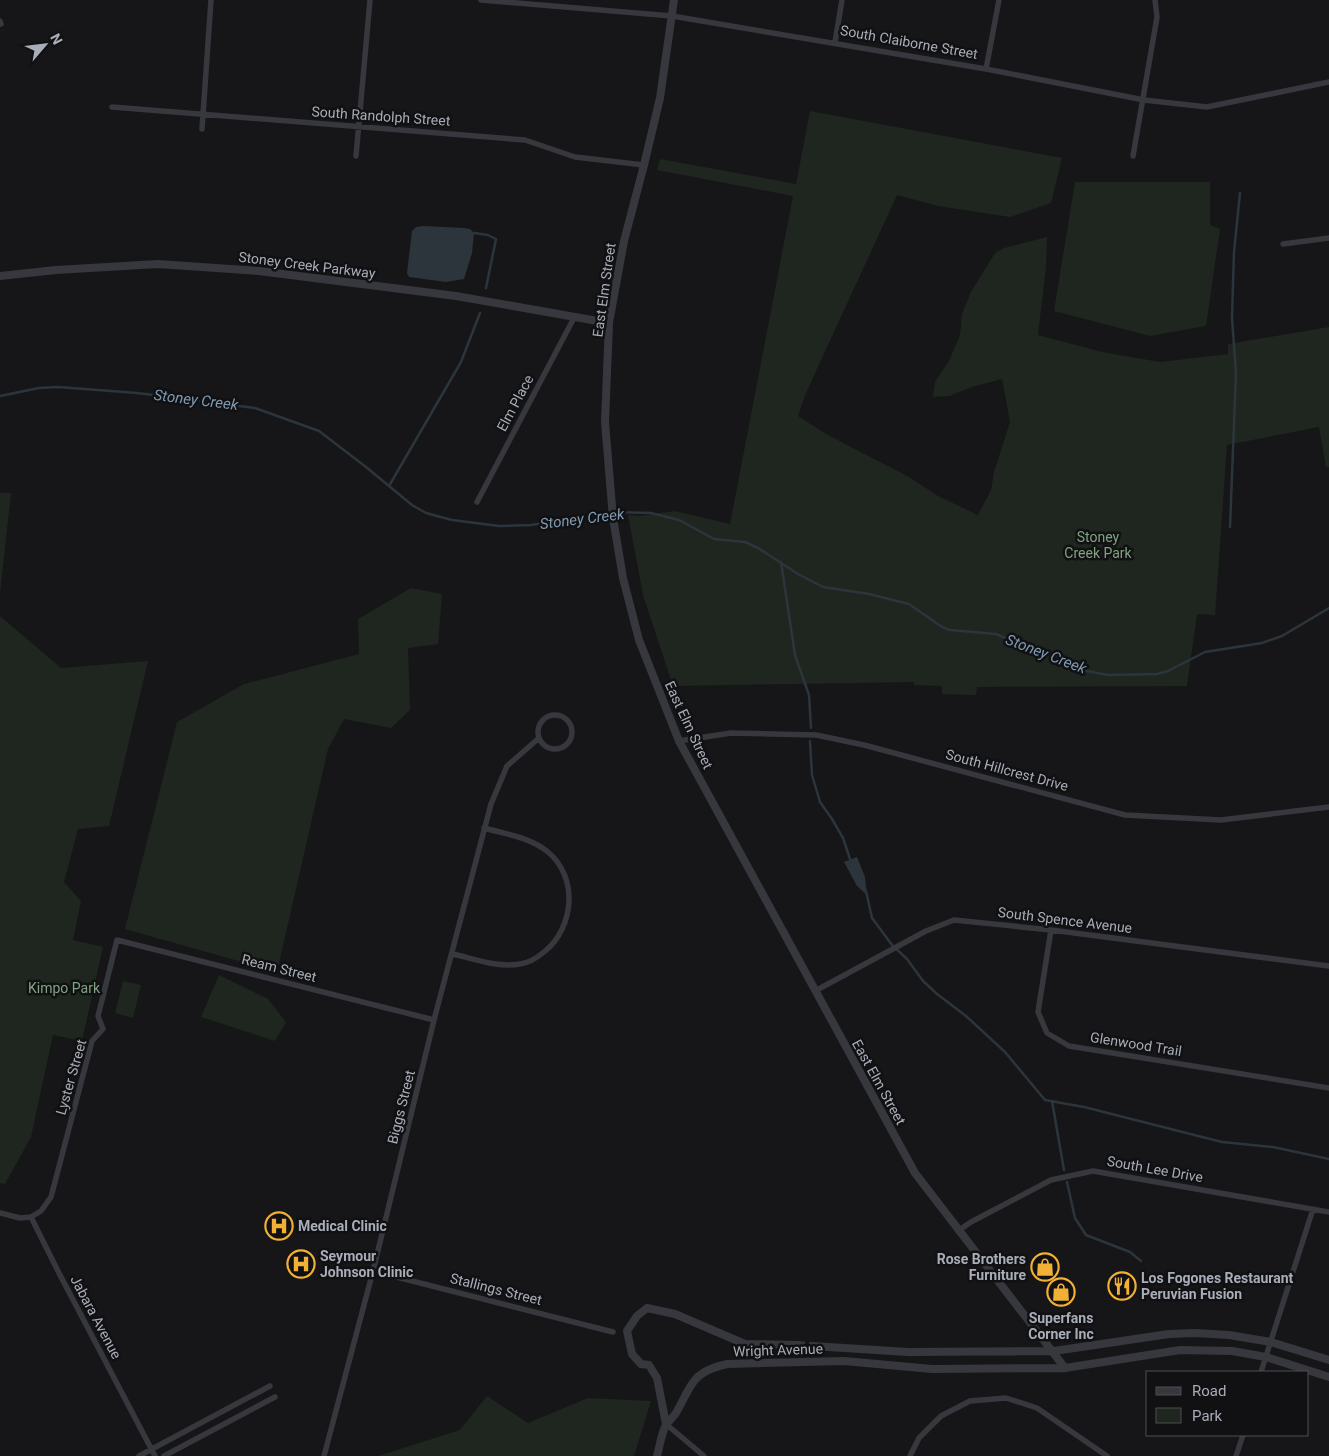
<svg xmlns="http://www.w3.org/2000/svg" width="1329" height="1456" viewBox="0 0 1329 1456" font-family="Roboto,sans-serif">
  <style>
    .green { fill: #1e261f }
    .water { fill: #2c353c }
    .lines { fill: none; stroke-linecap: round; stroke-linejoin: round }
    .stream { stroke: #2c353c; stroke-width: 2.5 }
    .tertiary-tunnel { stroke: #333438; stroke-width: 8; stroke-dasharray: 8 4; stroke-linecap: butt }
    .minor { stroke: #37383d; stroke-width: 5.5 }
    .tertiary { stroke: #37383d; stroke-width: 8 }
    .labels { text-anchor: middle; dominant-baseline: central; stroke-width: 5; stroke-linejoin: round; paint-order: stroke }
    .street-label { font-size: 14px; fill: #a8adb8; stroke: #111113 }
    .park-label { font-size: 14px; fill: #7fa381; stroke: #111113 }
    .poi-label { font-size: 14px; font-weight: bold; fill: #a8adb8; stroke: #111113; text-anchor: start }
    .water-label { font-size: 15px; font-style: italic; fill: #7f9bb3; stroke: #111113 }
  </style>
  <rect width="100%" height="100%" fill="#161618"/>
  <path class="green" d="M810,111L1062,158L1051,203L1010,217L938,206L897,195L806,393L798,416L826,434L909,477L938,496L978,515L991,490L994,472L1010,422L1002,379L975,386L949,396L933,397L935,382L949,361L960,335L962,314L971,292L995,253L1004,248L1047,237L1046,267L1038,335L1102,352L1160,362L1228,354V344L1329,327V467H1326L1319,427L1227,445L1215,615L1197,614L1187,686L977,687L976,695L942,694V686L914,685V682L673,686L643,595L628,515L639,516L675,511L730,524L793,196L657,170L660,159L796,184Z
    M1075,182H1210V225L1220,229L1206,326L1150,336L1054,311Z
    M0,493H11L0,594Z
    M411,588L442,594L438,644L408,648L410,710L391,728L344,719L328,749L277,972L125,929L177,722L244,684L359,654L358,619Z
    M0,616L61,668L148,661L109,826L78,829L64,882L81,901L73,940L103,947L82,1041L53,1035L31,1137L5,1184L0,1183Z
    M219,975L268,999L286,1022L275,1041L201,1017Z
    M123,981L141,985L133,1018L115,1013Z
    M487,1396L528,1423L588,1398L651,1401L634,1456H378L460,1430Z"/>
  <path class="water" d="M423,226L464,228L470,229L474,233L472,253L464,279L446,282L409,277L407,273L412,231L416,227Z
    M857,857L865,877L867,895L857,886L844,862Z"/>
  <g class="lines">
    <path class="stream" d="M474,233L488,235L496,239L486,288
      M0,396L39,388L58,387L137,393L255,408L319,431L366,467L412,505L426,513L452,520L499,526L531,525L614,512L651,513L679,520L714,539L745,542L758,548L798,574L823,587L869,594L909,604L942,627L950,630L996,634L1014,642L1039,647L1052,653L1076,669L1108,675L1157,674L1168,671L1205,652L1262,643L1282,636L1329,608
      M389,486L461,362L480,313
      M1230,527L1236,373L1232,318L1234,252L1240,193
      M781,562L795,655L809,695L811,728
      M810,741L812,775L820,802L832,819L843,838L851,862
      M866,891L872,918L892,945L907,959L923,981L937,994L966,1016L1005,1052L1045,1100L1084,1107L1222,1142L1273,1147L1329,1159
      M1052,1101L1064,1170
      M1067,1182L1075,1218L1086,1235L1130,1252L1141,1261"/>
    <path class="tertiary-tunnel" d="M797,1345L813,1346"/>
    <path class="minor" d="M481,0L672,16L986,69L1144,100L1207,107L1329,82
      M0,21L1,24
      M835,42L842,0
      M986,69L999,0
      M112,107L525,140L575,157L644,165
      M202,129L211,0
      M356,156L370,0
      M1133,156L1157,17L1155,0
      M1283,244L1329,238
      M477,502L575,316
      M538 732a17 17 0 1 1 34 0a17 17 0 1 1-34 0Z
      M679,741L731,733L816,735L864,745L1125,815L1221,820L1329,807
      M1051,930L1038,1012L1047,1033L1069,1046L1329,1088
      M453,954C475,959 498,968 520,964C529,963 538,957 544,952C574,928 579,878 548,852C530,837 505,834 484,828
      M815,991L926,931L954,920L1051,930L1329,966
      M0,1213L20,1218L31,1217
      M31,1217L41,1211L51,1197L92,1041L103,1029L98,1016L117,940L434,1020
      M31,1217L59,1273L155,1456
      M958,1231L971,1222L1051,1180L1093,1171L1329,1212
      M373,1271L613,1332
      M1261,1372L1313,1209
      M666,1424L704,1456
      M139,1456L270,1386
      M164,1456L275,1397
      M324,1456L373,1271L434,1020L491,804L507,766L539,738
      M910,1456L919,1438L941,1416L970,1401L1006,1398L1037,1408L1107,1456
      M1236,1456L1243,1435"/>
    <path class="tertiary" d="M674,0L660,98L644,165L624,241L609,323L605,422L613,518L623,578L639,640L679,741L915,1173L1065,1368
      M0,276L56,270L158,264L259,271L456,296L609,323
      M813,1346L908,1352L1054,1351L1169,1334L1195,1333L1229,1335L1271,1342L1329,1360
      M666,1424L657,1378L649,1365L641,1364L632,1354L627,1331L637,1316L647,1308L675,1314L745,1344L797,1345
      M657,1456C660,1446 661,1434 666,1425C668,1421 673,1418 676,1413C692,1385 691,1372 727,1364L844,1361L932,1369L1065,1368L1180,1350L1232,1351L1266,1357L1329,1377"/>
  </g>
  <defs>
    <g id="hospital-ring" transform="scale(1.4375)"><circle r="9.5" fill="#111113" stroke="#f2b134" stroke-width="1.5"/><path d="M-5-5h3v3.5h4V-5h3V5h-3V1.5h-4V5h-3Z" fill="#f2b134"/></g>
    <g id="shop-ring" transform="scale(1.4375)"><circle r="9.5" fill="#111113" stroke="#f2b134" stroke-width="1.5"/><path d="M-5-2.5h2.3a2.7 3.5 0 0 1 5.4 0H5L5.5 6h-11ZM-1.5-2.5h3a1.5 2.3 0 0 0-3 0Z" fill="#f2b134"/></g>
    <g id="restaurant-ring" transform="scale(1.4375)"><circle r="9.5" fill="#111113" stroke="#f2b134" stroke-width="1.5"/><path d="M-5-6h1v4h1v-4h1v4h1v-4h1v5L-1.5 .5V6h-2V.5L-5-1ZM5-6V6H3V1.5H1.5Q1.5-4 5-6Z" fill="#f2b134"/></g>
  </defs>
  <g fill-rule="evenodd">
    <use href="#hospital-ring" x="279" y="1226"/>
    <use href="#hospital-ring" x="301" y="1264"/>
    <use href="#shop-ring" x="1045" y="1267"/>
    <use href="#restaurant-ring" x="1122" y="1286"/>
    <use href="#shop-ring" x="1061" y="1292"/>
  </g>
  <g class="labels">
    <g class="street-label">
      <text transform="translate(909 42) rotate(10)">South Claiborne Street</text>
      <text transform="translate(381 116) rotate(4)">South Randolph Street</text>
      <text transform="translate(307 265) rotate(7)">Stoney Creek Parkway</text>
      <text transform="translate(604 290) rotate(-82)">East Elm Street</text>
      <text transform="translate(515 403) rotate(-62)">Elm Place</text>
      <text transform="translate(689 725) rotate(65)">East Elm Street</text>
      <text transform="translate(1007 770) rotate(15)">South Hillcrest Drive</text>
      <text transform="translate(1065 920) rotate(7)">South Spence Avenue</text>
      <text transform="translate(279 968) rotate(14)">Ream Street</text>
      <text transform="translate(1136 1044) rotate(9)">Glenwood Trail</text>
      <text transform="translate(71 1077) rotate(-74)">Lyster Street</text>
      <text transform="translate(879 1082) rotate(61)">East Elm Street</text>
      <text transform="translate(401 1107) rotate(-76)">Biggs Street</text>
      <text transform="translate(1155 1169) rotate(10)">South Lee Drive</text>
      <text transform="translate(496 1289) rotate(14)">Stallings Street</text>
      <text transform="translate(96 1317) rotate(62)">Jabara Avenue</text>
      <text transform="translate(778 1350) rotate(-2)">Wright Avenue</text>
    </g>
    <g class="park-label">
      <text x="1098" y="537">Stoney<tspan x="1098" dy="16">Creek Park</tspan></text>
      <text x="64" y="988">Kimpo Park</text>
    </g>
    <g class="poi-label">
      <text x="298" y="1226">Medical Clinic</text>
      <text x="320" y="1256">Seymour<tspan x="320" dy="16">Johnson Clinic</tspan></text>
      <text x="1026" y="1259" text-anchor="end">Rose Brothers<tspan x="1026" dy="16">Furniture</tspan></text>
      <text x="1141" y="1278">Los Fogones Restaurant<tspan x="1141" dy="16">Peruvian Fusion</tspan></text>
      <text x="1061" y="1318" text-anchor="middle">Superfans<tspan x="1061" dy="16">Corner Inc</tspan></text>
    </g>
    <g class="water-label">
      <text transform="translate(196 400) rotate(7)">Stoney Creek</text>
      <text transform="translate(582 519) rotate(-7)">Stoney Creek</text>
      <text transform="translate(1046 654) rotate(21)">Stoney Creek</text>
    </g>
  </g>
  <rect x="1146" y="1371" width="162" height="65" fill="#111113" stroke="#4d4f55"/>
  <rect x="1156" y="1387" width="25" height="8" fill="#37383d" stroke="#4d4f55"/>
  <text x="1192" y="1396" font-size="15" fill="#a8adb8">Road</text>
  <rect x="1156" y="1408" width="25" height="15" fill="#1e261f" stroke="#4d4f55"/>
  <text x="1192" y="1421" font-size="15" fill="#a8adb8">Park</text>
  <g transform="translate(45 45) rotate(62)" stroke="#111113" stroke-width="4" paint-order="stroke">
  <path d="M0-4L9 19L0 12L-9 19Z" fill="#a8adb8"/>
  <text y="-8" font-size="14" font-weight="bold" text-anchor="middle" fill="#a8adb8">N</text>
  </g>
</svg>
